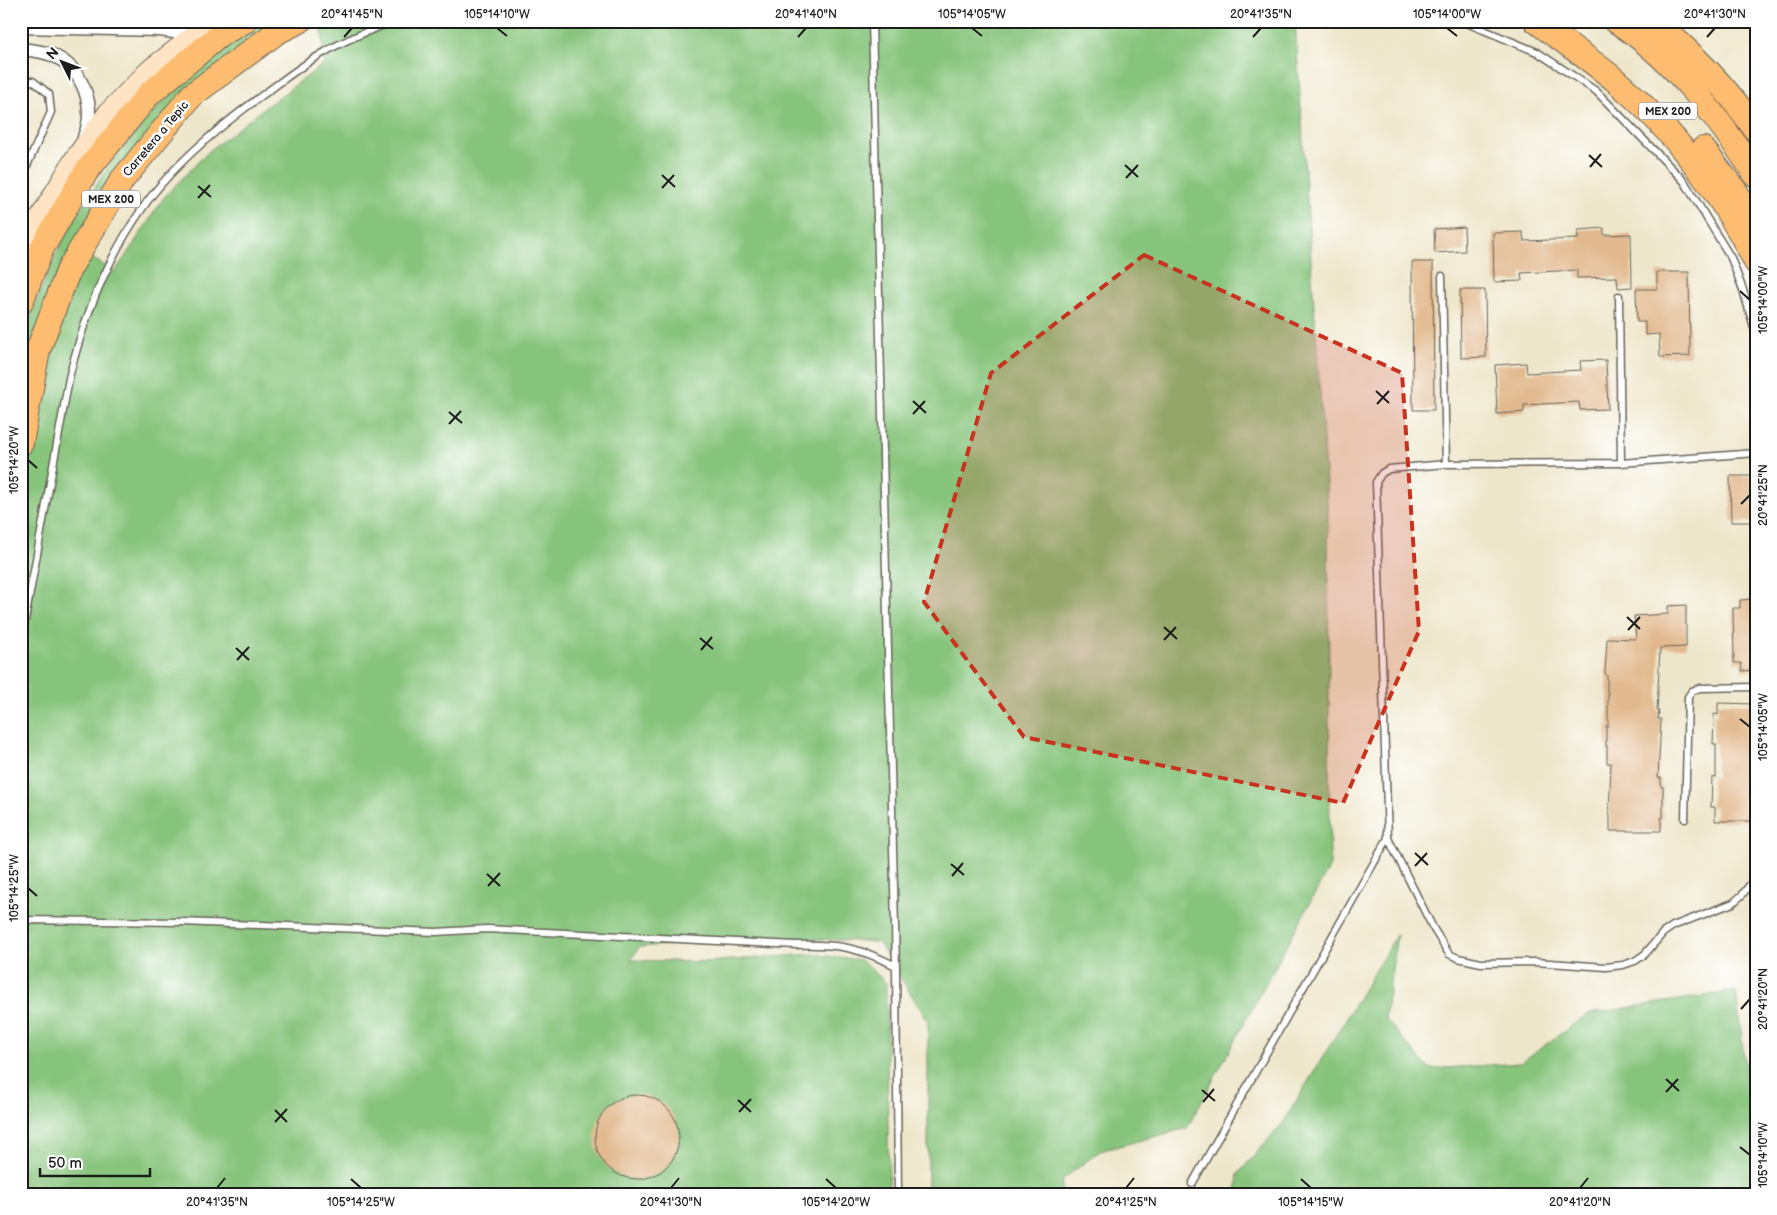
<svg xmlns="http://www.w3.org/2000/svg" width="1777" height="1215" viewBox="0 0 1777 1215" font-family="'Balsamiq Sans',sans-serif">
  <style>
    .green { fill: #87c47b; stroke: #52704c }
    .building { fill: #e2b98e }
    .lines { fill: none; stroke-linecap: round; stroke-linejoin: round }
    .lane-casing { stroke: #666359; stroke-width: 9 }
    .street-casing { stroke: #666359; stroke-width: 15 }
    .secondary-casing { stroke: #666359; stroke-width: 21 }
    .highway-casing { stroke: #666359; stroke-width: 26 }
    .lane { stroke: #fff; stroke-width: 6 }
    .street { stroke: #fff; stroke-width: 12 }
    .secondary { stroke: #fee4c5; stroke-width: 19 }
    .highway { stroke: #fdbc6f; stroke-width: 24 }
    .marked { fill: #c8321e; fill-opacity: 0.2; stroke: #c8321e; stroke-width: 4; stroke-dasharray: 10 6; stroke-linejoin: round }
    .ticks { fill: none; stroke: #1c1c1c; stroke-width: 2 }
    .labels { text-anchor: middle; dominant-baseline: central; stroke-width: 5; stroke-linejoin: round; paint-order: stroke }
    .shield { fill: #fff; stroke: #606060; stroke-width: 1 }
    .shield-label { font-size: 11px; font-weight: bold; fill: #1c1c1c }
    .street-label { font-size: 12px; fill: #1c1c1c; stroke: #fff }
    .neatline { fill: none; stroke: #1c1c1c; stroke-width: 2 }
    .ticks-label { font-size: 12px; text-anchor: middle; fill: #1c1c1c }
  </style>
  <rect width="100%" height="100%" fill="#fff"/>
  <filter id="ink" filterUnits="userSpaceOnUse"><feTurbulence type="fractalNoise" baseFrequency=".02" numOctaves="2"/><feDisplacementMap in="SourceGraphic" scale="10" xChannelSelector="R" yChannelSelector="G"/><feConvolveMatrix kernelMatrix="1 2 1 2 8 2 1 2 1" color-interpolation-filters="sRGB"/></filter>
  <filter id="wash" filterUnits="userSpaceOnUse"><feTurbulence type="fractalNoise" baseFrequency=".0096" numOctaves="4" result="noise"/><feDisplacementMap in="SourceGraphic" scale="20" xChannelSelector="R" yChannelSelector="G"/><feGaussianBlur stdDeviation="1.12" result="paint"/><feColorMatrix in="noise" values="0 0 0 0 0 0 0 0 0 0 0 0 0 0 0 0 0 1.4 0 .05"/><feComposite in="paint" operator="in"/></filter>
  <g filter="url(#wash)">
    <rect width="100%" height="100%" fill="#eee6ca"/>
    <path class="green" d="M268,21H288L121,170L21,410C21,390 19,369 21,349C24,331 32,313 39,295C63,231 102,170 147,119C181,80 225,48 268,21Z
      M335,21H1295L1328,514L1330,866L1187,1128L1100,1151L1063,1179L1061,1194H928V1021L878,942L777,937L639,947L631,960L705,962L812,954L861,960L886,983L889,1194H21V473L25,448L73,285L87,255L115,272L165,196L209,151L268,105L324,64L322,27Z
      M1397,934L1385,1019L1429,1069L1520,1063L1588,1014L1736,991L1756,1155V1194H1236L1238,1174L1283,1123Z"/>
    <g id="blocks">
      <path class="building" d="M1464,227L1465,251L1435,253L1434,229Z
        M1604,228V235L1631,234L1632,287L1618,288L1617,277L1577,278V270L1521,273L1522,281L1494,282L1493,233L1523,232L1524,241L1578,239V230Z
        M1412,262H1433L1434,410H1413Z
        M1657,272H1689L1690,356L1660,357L1659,334L1645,335V322H1637L1636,289H1657Z
        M1460,290H1485L1486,357L1461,358Z
        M1606,360L1608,409L1580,410L1579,402L1524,405V412L1497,414L1495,365L1526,363L1527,373L1581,370L1580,361Z
        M1730,476H1755V522H1731Z
        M1756,599V670L1742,671L1741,663H1734L1733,608H1740V600Z
        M1686,605V647L1660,648L1657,711H1659L1658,719H1661L1658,778H1661V787H1663V818H1661V831H1610V814H1609L1611,763H1607V746H1606V726H1608V691H1607V675L1605,674L1607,638L1636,639L1634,616L1668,614V606Z
        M1718,703L1756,704V821H1715V807H1711L1712,777L1716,778V744H1713L1714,714L1718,715Z
        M595 1137a42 42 0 1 1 84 0a42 42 0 1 1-84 0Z"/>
    </g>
  </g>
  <g filter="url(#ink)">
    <use href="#blocks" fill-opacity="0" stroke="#666359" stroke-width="1"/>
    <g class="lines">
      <g class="lane-casing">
        <path id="lane" d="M872,21L896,966L898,1194
          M1462,21L1537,52L1596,91L1684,181L1731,258L1743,290L1756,334
          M21,81H33L49,94L51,112L21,179
          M21,213L37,219
          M1442,276L1446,464
          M1619,296L1621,463
          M1756,453L1621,463L1446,464L1389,469L1382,473L1376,482L1388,838L1433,928L1449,954L1458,958L1481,963L1535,962L1606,967L1623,965L1635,961L1645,954L1663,933L1673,926L1733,903L1742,895L1756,877
          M21,642L69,378C84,317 106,260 142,209C174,162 229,119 275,86C291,74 307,62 325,52C346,39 371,30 394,21
          M1685,819L1688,697L1692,691L1700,688L1756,687
          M21,920L182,922L436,932L487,929L796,945C838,944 858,947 896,966
          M1192,1184L1388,838"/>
      </g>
      <g class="street-casing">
        <path id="street" d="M21,27L160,30L194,35
          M21,49C31,50 43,51 52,55C83,68 97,107 84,137"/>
      </g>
      <g class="secondary-casing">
        <path id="secondary" d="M21,252L25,242L74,159L108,112L150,69L194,35L214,21"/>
      </g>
      <g class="highway-casing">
        <path id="highway" d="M1536,21C1562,41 1590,59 1615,80C1674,130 1721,193 1756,262
          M1616,21C1675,59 1718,118 1756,175
          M1653,21C1693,53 1727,88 1756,130
          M1703,149L1736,192L1756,229
          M21,302L41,250L86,172L149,94L221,34L245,21
          M21,443L38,350L69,269L122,180L192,95L277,32L300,21"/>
      </g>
      <use href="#lane" class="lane"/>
      <use href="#street" class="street"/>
      <use href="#secondary" class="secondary"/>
      <use href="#highway" class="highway"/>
    </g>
  </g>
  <path class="marked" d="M1144,255L1402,373L1419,631L1343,803L1024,737L924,602L991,373Z"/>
  <path class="ticks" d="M497,28L507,36M972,28L982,36M1447,28L1457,36M344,37L352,28M798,37L806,28M1253,37L1261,28M1707,37L1715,28M1589,155L1602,167M1125,165L1138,177M1590,167L1601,154M662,175L675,187M1126,178L1138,165M198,186L211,197M662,188L674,175M198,198L210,185M1740,291L1750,300M1376,391L1389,403M913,401L926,413M1377,404L1389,391M449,412L462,423M913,414L925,401M449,424L461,411M28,460L37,468M1741,504L1750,495M1627,617L1640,629M1164,627L1177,639M1628,630L1640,617M700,638L713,649M1164,640L1176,627M236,648L249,660M701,650L712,637M237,660L249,647M1740,719L1750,727M1415,853L1428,865M951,864L964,875M1415,866L1427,853M487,874L500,886M952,876L963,863M488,886L500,873M28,888L37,896M1741,1009L1750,999M1666,1079L1679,1091M1202,1090L1215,1101M1666,1092L1678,1079M738,1100L751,1112M1203,1102L1214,1089M275,1110L287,1122M739,1112L751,1099M275,1122L287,1109M1740,1147L1750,1155M351,1179L361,1188M826,1179L836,1188M1301,1179L1311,1188M217,1188L225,1178M671,1188L679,1178M1126,1188L1134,1178M1580,1188L1588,1178"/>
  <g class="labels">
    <g class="shield">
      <rect x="1639" y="102.5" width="58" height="17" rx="4"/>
      <rect x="82" y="190.5" width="58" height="17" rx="4"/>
    </g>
    <g class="shield-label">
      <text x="1668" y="111">MEX 200</text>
      <text x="111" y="199">MEX 200</text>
    </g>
    <g class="street-label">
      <text transform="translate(156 139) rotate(-50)">Carretera a Tepic</text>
    </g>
  </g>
  <rect width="1777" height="1215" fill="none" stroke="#fff" stroke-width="55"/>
  <g transform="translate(62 62) rotate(312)" stroke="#ffffff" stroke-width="4" paint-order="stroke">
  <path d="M0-4L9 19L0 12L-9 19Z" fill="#1c1c1c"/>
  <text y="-8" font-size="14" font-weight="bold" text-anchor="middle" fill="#1c1c1c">N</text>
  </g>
  <path d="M40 1168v8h110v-8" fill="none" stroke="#1c1c1c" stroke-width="2.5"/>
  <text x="48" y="1168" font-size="15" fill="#1c1c1c" stroke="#ffffff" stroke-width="4" paint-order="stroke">50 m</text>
  <rect x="28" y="28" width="1722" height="1160" class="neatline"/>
  <g class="ticks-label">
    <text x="352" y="18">20°41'45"N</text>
    <text x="497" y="18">105°14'10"W</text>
    <text x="806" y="18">20°41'40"N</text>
    <text x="972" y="18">105°14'05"W</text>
    <text x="1261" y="18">20°41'35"N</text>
    <text x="1447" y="18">105°14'00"W</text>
    <text x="1715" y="18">20°41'30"N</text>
    <text transform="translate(1763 300) rotate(-90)" y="4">105°14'00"W</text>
    <text transform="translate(14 460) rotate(-90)" y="4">105°14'20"W</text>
    <text transform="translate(1763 495) rotate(-90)" y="4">20°41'25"N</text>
    <text transform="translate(1763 727) rotate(-90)" y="4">105°14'05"W</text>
    <text transform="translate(14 888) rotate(-90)" y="4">105°14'25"W</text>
    <text transform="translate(1763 999) rotate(-90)" y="4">20°41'20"N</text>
    <text transform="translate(1763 1155) rotate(-90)" y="4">105°14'10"W</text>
    <text x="217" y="1206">20°41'35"N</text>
    <text x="361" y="1206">105°14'25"W</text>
    <text x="671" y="1206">20°41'30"N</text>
    <text x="836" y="1206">105°14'20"W</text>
    <text x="1126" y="1206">20°41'25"N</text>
    <text x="1311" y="1206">105°14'15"W</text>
    <text x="1580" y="1206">20°41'20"N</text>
  </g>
</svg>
